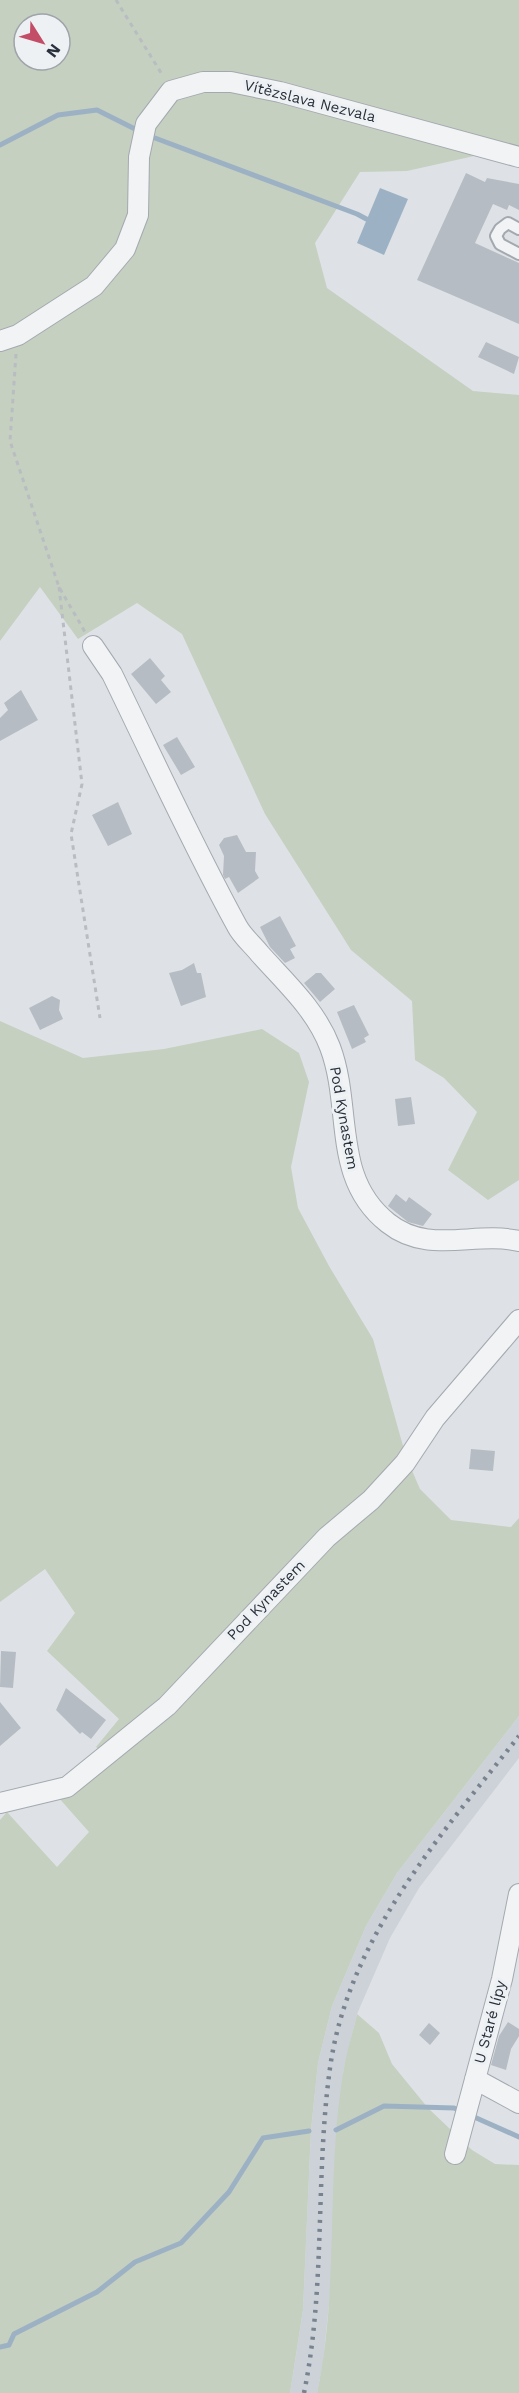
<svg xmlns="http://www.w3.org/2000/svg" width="519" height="2393" viewBox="0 0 519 2393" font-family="'Work Sans',sans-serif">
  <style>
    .built { fill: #cdd2d8 }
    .green { fill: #c5d0c0; fill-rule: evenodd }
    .water { fill: #9cb2c4 }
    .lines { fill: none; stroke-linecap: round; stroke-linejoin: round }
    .stream { stroke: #9cb2c4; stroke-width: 5 }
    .building { fill: #b6bcc3 }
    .service-casing { stroke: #a4a9b0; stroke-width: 14 }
    .minor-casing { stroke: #a4a9b0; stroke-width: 22 }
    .path { stroke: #b9bdc1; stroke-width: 3; stroke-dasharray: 4.5 4.5; stroke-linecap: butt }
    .service { stroke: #f1f3f5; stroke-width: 10 }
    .minor { stroke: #f1f3f5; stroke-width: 20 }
    .rail { stroke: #79838f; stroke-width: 4.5; stroke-dasharray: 3 6; stroke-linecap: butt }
    .labels { text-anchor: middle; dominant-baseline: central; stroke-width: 6; stroke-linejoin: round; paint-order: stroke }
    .street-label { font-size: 15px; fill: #29313c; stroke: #eef1f4 }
  </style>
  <rect width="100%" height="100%" fill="#dee2e7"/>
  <path class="built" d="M519,1716V1758L419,1888L390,1938L357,2014L344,2068L337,2132L333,2264L323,2363L317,2393H290L303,2310L311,2130L318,2063L332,2006L366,1926L397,1873Z"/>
  <path class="green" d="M0,0H519V146L407,171L360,172L315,243L327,288L473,391L519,395V1180L488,1200L448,1170L477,1112L444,1078L415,1060L412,1001L351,950L265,814L182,634L137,603L78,639L40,587L0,641ZM24,24H60V60H24Z
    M0,1021L83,1058L164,1049L262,1029L299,1053L309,1082L291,1167L298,1208L329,1266L373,1339L405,1453L160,1703L104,1753L96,1747L119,1719L47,1651L75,1613L45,1569L0,1602Z
    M410,1466L420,1489L451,1520L511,1527L519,1518V1716L397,1873L366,1926L332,2006L318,2063L311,2130L303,2310L290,2393H0V1820L7,1812L57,1867L89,1832L58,1797Z
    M357,2014L379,2033L392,2064L428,2108L472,2150L495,2164L519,2165V2393H317C340,2286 325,2175 344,2068C347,2050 353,2032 357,2014Z"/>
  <path class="water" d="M380,188L408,199L384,255L357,243Z"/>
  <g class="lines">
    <path class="stream" d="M155,138L357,214L372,222
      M0,145L58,115L97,110L139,131
      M336,2130L384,2106L454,2108L519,2137
      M0,2347L9,2345L14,2334L97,2292L135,2262L181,2243L229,2192L263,2138L309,2131"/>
  </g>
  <path class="building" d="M466,173L485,182L487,178L519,184V210L509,205L507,210L493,204L475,243L519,263V324L417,280Z
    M486,342L519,357L514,374L478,357Z
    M150,658L165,676L161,680L171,692L156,704L131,674Z
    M21,690L38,720L0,741V718L8,710L4,703Z
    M177,737L195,767L181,775L163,745Z
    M118,802L132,834L108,846L92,815Z
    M237,835L246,852H256L255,871L259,878L238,893L229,877L225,879L223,875L224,856L219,845L224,838Z
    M280,916L296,946L290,949L295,958L285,963L270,947L260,927Z
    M194,963L197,973H201L206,997L181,1006L169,973L182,970Z
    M316,973H321L335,989L320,1002L304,983Z
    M52,996L60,1000L59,1010L63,1019L40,1030L29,1008Z
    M354,1005L369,1035L364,1038L366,1042L352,1049L337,1012Z
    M411,1097L415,1124L398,1126L395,1099Z
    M396,1194L406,1202L409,1197L432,1214L423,1226L408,1222L388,1206Z
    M471,1449L495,1451L493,1471L469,1469Z
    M1,1651L16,1652L13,1688L0,1687Z
    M66,1688L106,1720L91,1739L82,1732L80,1734L56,1710Z
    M0,1702L21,1728L0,1746Z
    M508,2022L519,2029V2036L511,2049L506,2070L491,2065L499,2036Z
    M429,2023L440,2033L430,2045L419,2035Z"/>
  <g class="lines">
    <g class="service-casing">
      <path id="service" d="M519,229L508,223L500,229L496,236L500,244L519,254"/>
    </g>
    <g class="minor-casing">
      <path id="minor" d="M0,341L18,335L94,286L125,249L138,215L139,157L146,124L171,91L203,82H231L280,92L519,157
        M93,646L112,674C153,758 192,844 237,926C242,936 253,945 260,954C286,983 316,1010 330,1047C353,1108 331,1178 388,1223C428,1255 474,1231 519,1241
        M0,1803L67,1787L167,1706L327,1537L371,1500L405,1463L435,1418L519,1320
        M475,2079L519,2103
        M455,2154L502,1979L519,1894"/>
    </g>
    <path class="path" d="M116,0L163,76
      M16,354L10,441L59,587L85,632
      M59,587L82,784L71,834L100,1018"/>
    <use href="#service" class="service"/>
    <use href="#minor" class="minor"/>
    <path class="rail" d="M304,2393C326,2286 315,2176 330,2068C348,1938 441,1835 519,1736"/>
  </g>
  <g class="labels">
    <g class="street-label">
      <text transform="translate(310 101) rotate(14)">Vítězslava Nezvala</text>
      <text transform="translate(344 1118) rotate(80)">Pod Kynastem</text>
      <text transform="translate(266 1600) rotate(-46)">Pod Kynastem</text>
      <text transform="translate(490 2022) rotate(-75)">U Staré lípy</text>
    </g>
  </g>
  <g transform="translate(42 42) rotate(127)"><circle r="28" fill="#eef1f4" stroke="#9fa4aa" stroke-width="1.5"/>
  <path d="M0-4.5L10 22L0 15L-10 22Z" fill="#c34c67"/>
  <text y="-9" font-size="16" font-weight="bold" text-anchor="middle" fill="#29313c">N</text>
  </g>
</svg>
